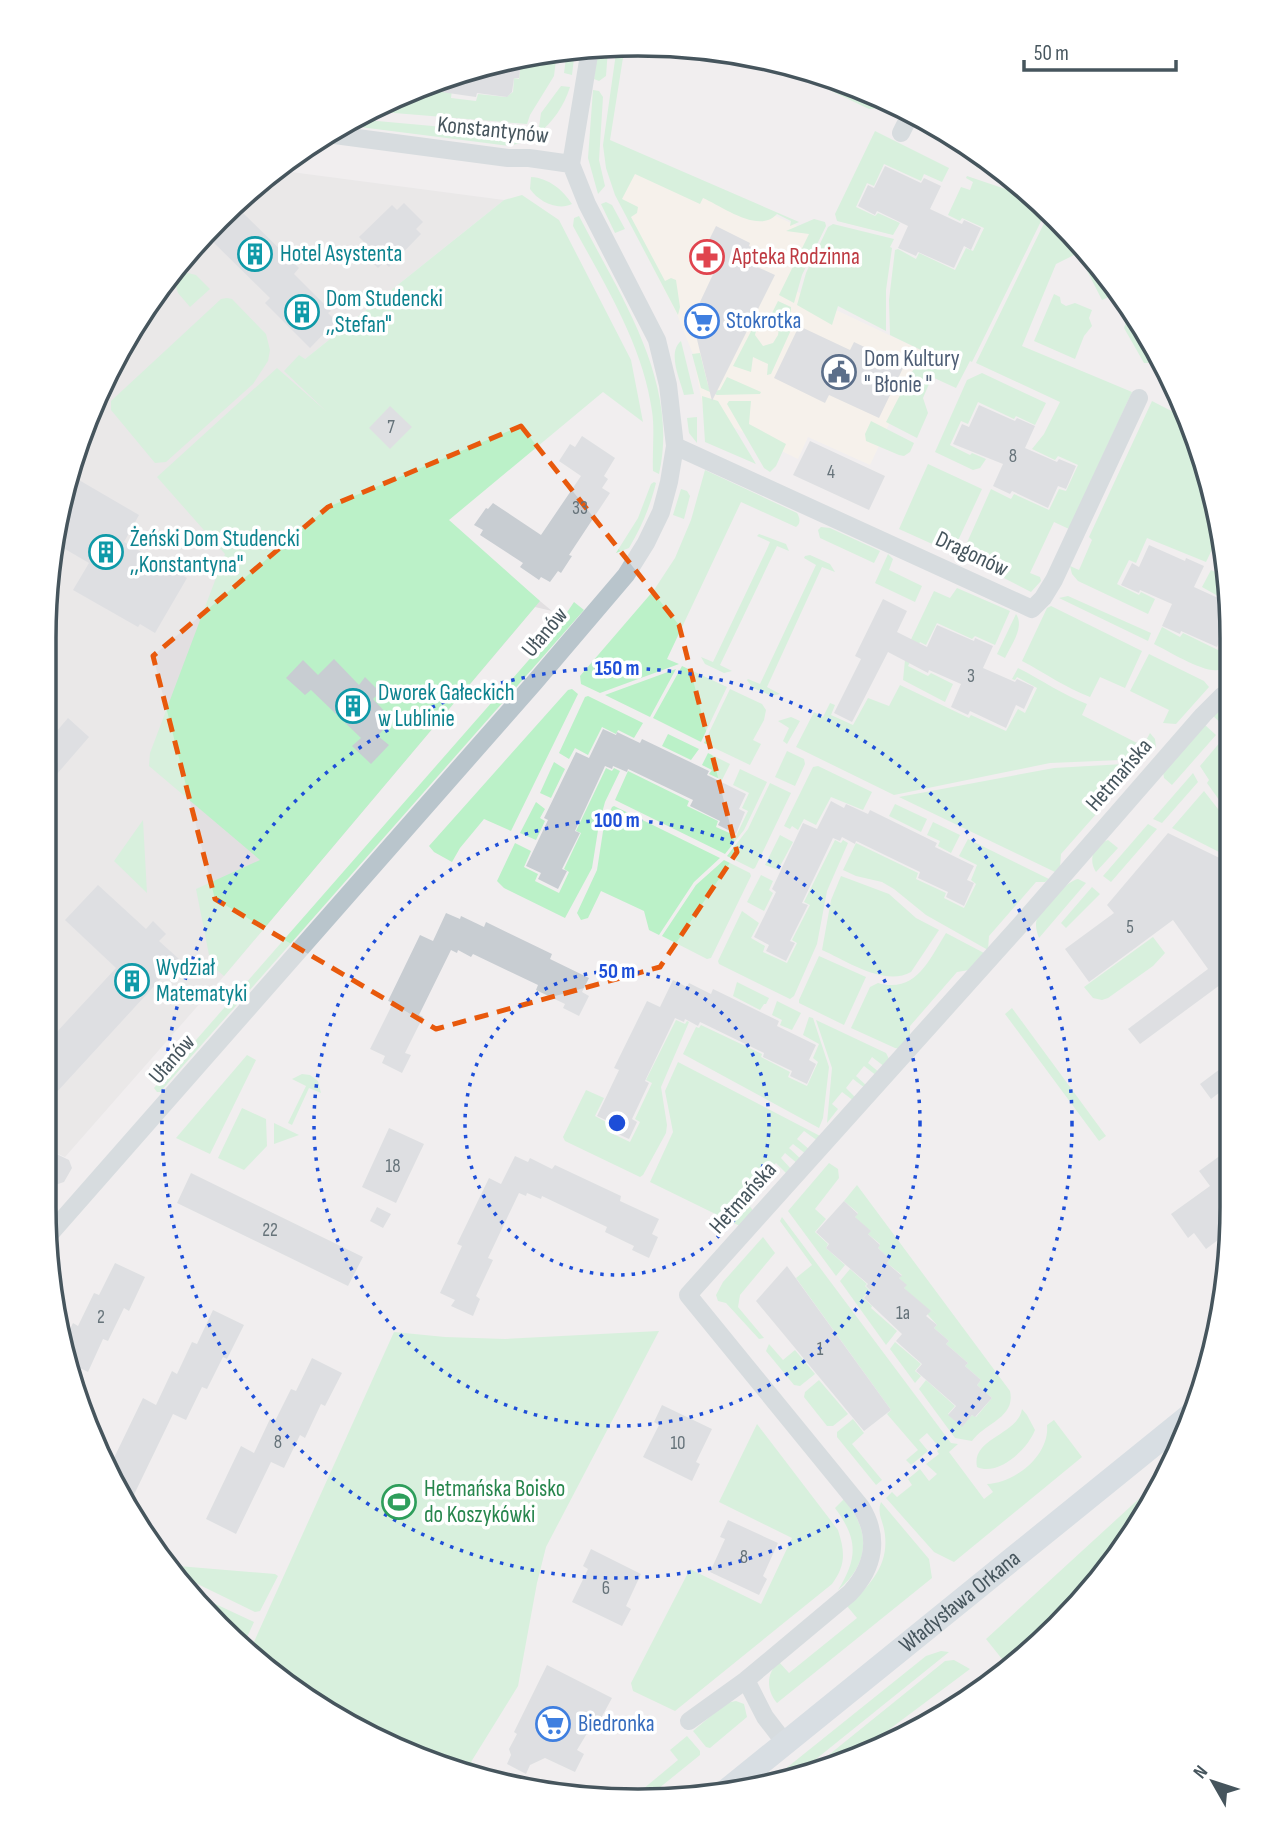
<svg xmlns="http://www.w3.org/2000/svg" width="1276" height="1845" viewBox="0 0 1276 1845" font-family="'Sofia Sans Condensed',sans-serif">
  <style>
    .commercial { fill: #fdf4e7 }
    .education { fill: #e2dfe1 }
    .green { fill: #bbf1c8; fill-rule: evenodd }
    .building { fill: #c8cdd2 }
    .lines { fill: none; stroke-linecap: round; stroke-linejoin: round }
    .street { stroke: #b9c5cc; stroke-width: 18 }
    .secondary { stroke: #bbcad4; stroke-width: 24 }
    .marked { fill: none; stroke: #e8590c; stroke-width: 5; stroke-dasharray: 14 9; stroke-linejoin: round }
    .ring { fill: none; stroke: #1d4ed8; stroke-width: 3.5; stroke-dasharray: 3.5 7 }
    .labels { text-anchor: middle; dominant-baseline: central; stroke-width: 7; stroke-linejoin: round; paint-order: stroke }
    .number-label { font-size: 19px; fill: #66737a }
    .street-label { font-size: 23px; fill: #46555d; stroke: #fff }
    .culture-label { font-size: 23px; fill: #0d838f; stroke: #fff; text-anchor: start }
    .health-label { font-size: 23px; fill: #be3a42; stroke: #fff; text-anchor: start }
    .shop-label { font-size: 23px; fill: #366cbe; stroke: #fff; text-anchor: start }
    .service-label { font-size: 23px; fill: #4e5e75; stroke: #fff; text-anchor: start }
    .leisure-label { font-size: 23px; fill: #27864d; stroke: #fff; text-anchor: start }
    .rim { fill: none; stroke: #46555d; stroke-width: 3.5 }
    .centre { fill: #1d4ed8; stroke: #fff; stroke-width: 3.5 }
    .ring-label { font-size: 21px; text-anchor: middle; font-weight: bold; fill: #1d4ed8; stroke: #fff; stroke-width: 7; stroke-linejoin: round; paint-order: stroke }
  </style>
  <rect width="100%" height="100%" fill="#f1eeef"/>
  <path class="commercial" d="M638,154L811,232L785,286L923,351L870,465L808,437L798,459L704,413L693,354L677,314L617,197Z"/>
  <path class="education" d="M276,170L504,200L305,359L446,523L552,611L535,607L224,976L65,1157L44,1148V638L55,522L123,341L218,218Z"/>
  <path class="green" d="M625,45L610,140L799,222L790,226L791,221L777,214C759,234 723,207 703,198L700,204L635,174L622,199L638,207L637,213L631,217L665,281L671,278L676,280L680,307L678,315L615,195L606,168L603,145L617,46Z
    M598,48L608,49L606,76L599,81L594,79Z
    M575,50L572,75L564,73L567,51Z
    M557,52L554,76L530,115L527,124L370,111L406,92L430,95L432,87L452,90L451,98L476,101L478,94L506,97L513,92L514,78L519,79L522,55Z
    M803,70L866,89L886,100L881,108L869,109L800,76Z
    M561,86L570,87C564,106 553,122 538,134L541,113Z
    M593,90L599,91L603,97L599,160L605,186L598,194L588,158Z
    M355,119L522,134L524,142L509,146L494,144L344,125Z
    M875,131L949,168L942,182L924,174L921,181L884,164L874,186L867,183L856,207L875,216L878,213L900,223L893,235L837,221L835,214Z
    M982,155L1011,179L976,167Z
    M967,176L1035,199L1047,209L972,362L970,361L956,388L932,377L923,398L928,413L917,438L886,422L923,351L890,335L889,300L895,250L898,249L916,259L919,253L955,270L966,248L973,251L984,228L962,218L960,221L948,215L961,187L970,190L973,182L966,178Z
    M531,177C549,178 563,190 572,204C558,211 539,202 530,189Z
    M522,195L559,220L631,360L643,422L603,392L449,520L540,601L224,976L211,965L196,889L260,860L149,766L150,753L225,554L157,477L277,368L327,412L284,371L299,355L305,359L504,200Z
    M606,202L612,205L625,229L615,233L601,204Z
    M1050,211L1058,218L1082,251L1056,264L1022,346L1132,392L1069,529L1054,522L1030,573L1040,577L1041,581L1031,592L961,556L991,489L1011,499L1014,494L1049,510L1059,489L1066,491L1078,465L1058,456L1055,460L1032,449L1044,434L1060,402L976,363Z
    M579,216C619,294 680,382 659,474L653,471C652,451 655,431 652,411C643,345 604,283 573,226L574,218Z
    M814,219L825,222L826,226L802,275L794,303L779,295L809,234L786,231Z
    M833,224L894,239L890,247L892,248L886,290V331L838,306L832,325L797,305L806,273L828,227Z
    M1086,257L1113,295L1102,300L1081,259Z
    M184,272L196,275L210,289L190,307L178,293L174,280Z
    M1054,294L1060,297L1061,303L1066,306L1075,303L1092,310L1089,318L1092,326L1084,336L1075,359L1034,341Z
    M227,298L232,299L266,334L270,350L268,361L253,384L166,462L155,463L111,410V401L221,299Z
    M778,301L791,307V330L771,374L767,375L768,364L753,357L751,372L733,366L760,314L772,313ZM773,324L779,328L778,335L773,343L763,346L755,335L756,331Z
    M1128,316L1156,354L1151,363H1144L1124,328Z
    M681,341L694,394L684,395C680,379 667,353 681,341Z
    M700,353L708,385L712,391L720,390L727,377L761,392L760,394L717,395L701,388L692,354Z
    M982,373L1046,403L1035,425L1016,416L1014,419L978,402L968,424L961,421L950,445L970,455L972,453L986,459L980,468L973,470L935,452L967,380Z
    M702,396L718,401L756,464L705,442Z
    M729,401H751L749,424L786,444L776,466L770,472L764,468L727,404Z
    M1152,401L1185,418L1222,529L1206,562L1147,538L1136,563L1129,560L1117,584L1139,595L1141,592L1155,599L1148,614L1078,581L1072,574L1070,566L1079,570L1092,540L1089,537Z
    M697,417V443L689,433L687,418Z
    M871,421L914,443L910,452L904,456L899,455L866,441L865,434Z
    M928,464L982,489L955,547L950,552L899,529Z
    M705,470L797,513C800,518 801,523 796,527L741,502L667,659L679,664L600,693L581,684L580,676L654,590L675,558L691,520Z
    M654,482L656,483C650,507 641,528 629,548L616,553L638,518L651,484Z
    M681,489L687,491L690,496L684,519L673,515Z
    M821,527L830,528L880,551L874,563L820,538L818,530Z
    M759,534L786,544L789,551L777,546L720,665L732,671L724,673L705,664L701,657L713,662L767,549L770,542L757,536Z
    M888,554L893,559L889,570L922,586L915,602L875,583Z
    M810,555L830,564L835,572L822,567L767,687L780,694L772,696L753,688L747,680L748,679L760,684L816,565L804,558L805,556Z
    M1211,570L1226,577L1228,598L1225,600L1202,587Z
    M957,588L1010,611L995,645L975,636L972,639L937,623L926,645L920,642L908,666L928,676L931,673L953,684L945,702L903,680L906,650L934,591L950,598Z
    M1068,596L1151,633L1148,641L1059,598Z
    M574,602L584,610L219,1025L160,1092H157L154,1088L555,630Z
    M1051,606L1142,651L1125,688L1100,677L1090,697C1066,688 1045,673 1022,661L1047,608Z
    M1016,614C1025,627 1011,645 1005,658L997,654Z
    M1162,627L1180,637L1183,633L1218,650L1229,630L1232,631V660C1228,664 1224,668 1218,670C1204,673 1168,651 1154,644Z
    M1149,654L1204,681L1209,687L1176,724L1163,723L1169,710L1130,691Z
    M682,666L727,687L701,742L653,718Z
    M1018,668C1042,680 1063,695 1087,704L1082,715L1143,746L1150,733L1155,739L1156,747L1145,759L1050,763L894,795L796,747L814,712L823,717L830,703L835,705L831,715L853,725L868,698L889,706L900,685L969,718L971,715L1006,731L1018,709L1025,713L1037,688L1017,677L1015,680L1012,679Z
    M676,669L650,717L605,695Z
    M572,689L578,694L511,831L484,819L460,848L452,862L434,852L429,846L568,690Z
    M730,689L762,704L766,710L764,720L753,740L761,744L750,765L704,743Z
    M588,696L643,723L634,738L618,730L616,734L602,727L588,755L575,748L569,759L559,753L585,697Z
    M1232,701V716L1224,726L1213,716Z
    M791,717L800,721L787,744L783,741L789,728L778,721Z
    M1205,725L1216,735L1172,785L1164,778L1163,772Z
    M1232,728V818L1207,783L1209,780L1200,766Z
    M668,734L699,749L691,760L662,746Z
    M787,751L804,759L805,764L795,786L775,777Z
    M708,753L730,764L722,780L709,774L712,770L702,765Z
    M554,762L565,769L551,798L540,793Z
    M1141,763L1061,854L1060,867L1055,872L899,797L1054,768Z
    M818,766L872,792L863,810L831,797L816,825L804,819L798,830L792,826L790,829L784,826L813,767Z
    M606,768L612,771L614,768L620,771L605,802L599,824L592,868L565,918L504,888L497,881L515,843L531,851L524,867L538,874L535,881L559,893L569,872L564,869L581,833L576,831Z
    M740,769L767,782L744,830L725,854L615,800L628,771L689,801L687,806L718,821L716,827L736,836L748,811L742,808L749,793L733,785Z
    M1193,773L1198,782L1162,823L1153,819Z
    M770,783L791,793L755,868L753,869L727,856L748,829Z
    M1204,791L1232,827V834L1219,852L1172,828Z
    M536,802L545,809L540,818L545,821L536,840L520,833Z
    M895,804L927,819L921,832L889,816Z
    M614,806L720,858L694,882L659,935L649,930L644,911L601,891L588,918L581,920L577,913L597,870L604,825L612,807Z
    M143,820L147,893L114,861Z
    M933,822L960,835L951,853L938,846L940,841L927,835Z
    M1148,824L1157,829L1111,882L1103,876Z
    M780,835L793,842L778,870L765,865Z
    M968,839L1049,879L1045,882H1036L989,936L988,950L926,915L894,889L882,882L856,876L843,870L856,843L918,873L916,879L946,893L944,898L964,908L976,884L971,880L977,865L959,856Z
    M835,840L841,843L843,840L848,843L827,891L817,944L794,996L790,999L719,964L718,961L742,911L759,923L751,938L765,946L763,952L787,963L797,943L792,940L810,905L804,902Z
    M1108,840L1118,848L1096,872C1088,860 1093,845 1108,840Z
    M724,860L750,873L751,876L711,958L707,959L662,936L696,885Z
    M1232,874V919L1219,901Z
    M761,875L773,881L769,890L773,893L764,911L747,902Z
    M841,876L889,894L916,918L939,930L911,972C885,987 847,961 822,950L831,900Z
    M1078,879L1086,883L1039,938C1036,930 1034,922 1039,915C1045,905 1067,881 1078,879Z
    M1092,887L1100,894L1066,928L1061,923Z
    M946,933L984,953L969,970L957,972L910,1026V1035L901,1049L895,1048L851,1028L870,987L878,983C916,994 929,960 946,933Z
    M1153,937L1165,953L1153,966L1108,998L1102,1000L1093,998L1084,987Z
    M819,956L866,977L844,1025L799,1003V1000Z
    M737,982L769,998L766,1004H764L760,1010L733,996Z
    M777,1001L801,1013L792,1030L780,1025L782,1020L772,1015Z
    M1012,1008L1106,1136L1099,1141L1005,1014Z
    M809,1017L813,1018L829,1067L823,1118L819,1128L683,1054L696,1027L699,1028L701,1025L762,1054L761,1057L790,1072L788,1077L807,1086L818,1062L813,1058L819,1044L803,1035Z
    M676,1020L685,1024L687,1021L689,1022L661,1087L667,1125L666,1133L643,1175L640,1177L565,1141L563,1137L586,1090L604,1098L595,1116L610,1124L607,1131L630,1142L640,1122L635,1119L652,1083L646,1080Z
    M816,1020L886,1053L890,1061L885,1067L872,1057L868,1063L880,1073L877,1076L864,1066L856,1076L867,1086L865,1088L853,1079L846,1088L856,1098L854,1101L842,1092L832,1104L838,1109L827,1123L832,1068Z
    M247,1055L256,1060L210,1154L176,1138Z
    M678,1062L822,1137L818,1141L804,1131L797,1139L810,1150L806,1154L793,1144L789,1148L802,1160L798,1164L785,1153L781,1158L792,1170L788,1175L776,1163L744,1199L755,1213L742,1227L650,1182L673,1132L665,1091Z
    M302,1074L310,1075L318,1081L321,1093L309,1088L292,1125L288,1123L306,1086L292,1079Z
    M242,1108L266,1119L267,1146L244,1170L218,1158Z
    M274,1123L299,1135L274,1144Z
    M829,1163L838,1169L839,1178L815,1209L826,1219L815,1232L828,1244L826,1248L845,1265L836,1276L788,1211Z
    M857,1185L1010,1391C1016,1418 984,1423 972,1441L955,1438L919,1389L926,1380L955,1406L948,1414L962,1426L972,1415L976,1417L992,1398L977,1385L981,1380L965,1366L968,1363L946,1344L949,1341L934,1328L937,1325L904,1288L906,1285L899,1278L902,1275L887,1263L890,1259L878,1248L880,1244L868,1234L855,1217L858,1213L844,1201Z
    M782,1217L951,1443L958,1444L949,1452L984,1499L993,1492L987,1484C1015,1483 1050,1455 1047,1425L1054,1420L1082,1457L954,1562L934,1552L886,1498L892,1492L897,1497L912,1485L908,1479L920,1469L929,1481L937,1474L926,1464L939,1454L937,1451L940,1448L927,1433L919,1440L928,1451L911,1465L906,1460L918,1450L887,1414L891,1410L796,1278L812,1265L780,1221Z
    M763,1237L775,1253L740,1295L738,1307L764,1338L759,1339L726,1303L718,1301L716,1295L723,1282Z
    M850,1269L867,1284L865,1286L869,1290L863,1298L872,1306L871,1308L897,1331L886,1345L840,1281Z
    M659,1331L546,1547L537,1583L518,1686L471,1762L491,1771L489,1777L410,1756L248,1655L394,1332L445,1337L505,1339Z
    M895,1342L921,1364L915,1371L921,1376L915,1383L890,1349Z
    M769,1344L783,1360L795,1350L815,1374L800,1386L794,1385L766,1351Z
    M819,1380L848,1414L833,1426H827L804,1397L805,1392Z
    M1022,1409L1027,1415L1035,1430C1028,1449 998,1477 977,1467C971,1438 1018,1435 1022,1409Z
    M853,1419L864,1433L852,1444L882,1480L876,1485L837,1437V1432Z
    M757,1424L838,1530C845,1552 846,1565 832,1584L675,1711L633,1691L631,1683L690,1569L761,1604L792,1538L719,1502Z
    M1166,1474L1133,1535L1131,1532L1116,1547L1119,1553L1095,1582L1055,1613L1062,1623L1058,1627L1006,1664L986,1639Z
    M844,1499C871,1531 870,1563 838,1590C858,1558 858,1539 835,1508Z
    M881,1502L929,1559L932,1578L777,1703C766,1690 766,1673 779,1662L789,1673L857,1618L847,1606C871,1585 891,1563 884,1529C882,1519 877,1513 881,1502Z
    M178,1566L275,1574L278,1576L260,1611L255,1612L175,1573L174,1568Z
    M194,1594L254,1622L243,1646L237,1643Z
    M941,1651L949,1652L795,1776L764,1786L926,1656Z
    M954,1660L970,1669L855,1755L817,1768L815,1766L945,1661Z
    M736,1701L744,1704L747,1717L710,1748L706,1747L693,1731L726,1703Z
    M687,1736L700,1751V1755L653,1793L637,1794L678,1760L670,1750Z"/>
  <path class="building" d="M522,55L519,78H514L512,92L507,97L477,93L476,97L413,88Z
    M885,166L921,183L924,178L941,186L930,209L962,224L964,220L981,228L971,250L964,246L954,268L918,252L916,256L898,248L908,226L877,211L875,215L858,206L868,185L874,188Z
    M404,203L423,222L416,229L421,234L389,267L384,262L378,268L359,249L365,243L359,237L392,205L397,210Z
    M241,211L299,268L294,274L331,311L328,313L336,321L310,348L265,303L270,298L212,241Z
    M716,226L750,243L749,246L760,251L753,265L775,275L712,401L692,319L716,268L699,260Z
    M799,326L850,350L854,342L904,366L879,418L829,395L825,403L774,378Z
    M979,405L1015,421L1017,418L1035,426L1025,448L1057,462L1059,459L1076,466L1066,489L1058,486L1048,508L1012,491L1010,494L993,486L1003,464L953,444L962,424L969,427Z
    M390,406L412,427L390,449L369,428Z
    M582,436L615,458L604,476L608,479L602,488L610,493L569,555L572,556L561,573L558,571L550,582L541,577L539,580L520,567L523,563L480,535L483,530L474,525L486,508L488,509L493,503L541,535L581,476L559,461L570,444L575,447Z
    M810,441L885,476L869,510L793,475Z
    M72,476L139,515L124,542L187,578L155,633L140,624L138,627L73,590L89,563L53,542L55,522Z
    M1149,545L1185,561L1186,558L1204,566L1194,587L1229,603L1230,618L1217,647L1181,631L1180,634L1162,626L1172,604L1140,590L1139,593L1121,585L1132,563L1139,567Z
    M883,599L907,611L897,632L927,647L937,625L974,641L975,638L993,646L983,668L1015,682L1017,679L1034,687L1024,709L1016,705L1006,728L970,711L968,715L951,707L961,684L929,670L928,673L888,652L852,722L834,713L861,659L855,656Z
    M334,659L359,685L365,677L380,692L373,699L388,715L378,726L383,730L378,736L389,745L371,764L352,746L361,738L311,690L305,695L286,678L303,660L318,675Z
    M68,718L89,737L44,789V746Z
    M603,729L616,735L617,732L640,743L642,739L709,771L707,775L746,794L739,809L745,812L736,834L718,825L720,821L690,806L693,800L628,769L627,772L613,766L612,769L605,766L575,831L580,833L562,869L567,871L558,889L538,879L541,873L526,866L548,820L544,818L576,752L589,758Z
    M831,801L844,808L846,804L868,814L870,810L937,843L935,847L974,866L967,880L974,883L964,906L946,897L948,892L918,878L920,872L856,841L855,844L842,837L840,841L833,838L802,903L808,905L790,941L795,943L786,961L766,951L769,945L754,937L776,892L772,889L803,823L817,829Z
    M1168,833L1232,864V874L1219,901L1232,919V979L1221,987L1220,985L1140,1044L1128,1029L1208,969L1173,920L1089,982L1065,949L1114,913L1107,905Z
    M98,885L146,929L153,921L166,934L159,941L179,959L44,1106V1026L54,1035L116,968L65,920Z
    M446,913L460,919L461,916L484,927L486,922L552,954L550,959L589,978L582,992L589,996L579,1016L563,1008L565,1004L536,990L538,985L473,954L471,957L458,950L457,953L451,950L419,1015L423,1017L405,1053L411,1055L402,1073L382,1063L385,1056L370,1049L393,1003L388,1001L420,935L433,941Z
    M673,980L687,987L689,983L711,994L713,989L779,1021L777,1026L816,1045L809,1060L816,1064L807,1084L790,1076L792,1071L763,1057L764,1053L700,1022L698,1026L685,1019L684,1022L675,1018L645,1081L649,1083L632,1119L637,1122L629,1139L609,1130L612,1123L597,1116L619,1070L614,1068L647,1001L660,1007Z
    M1232,1060V1083L1211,1099L1200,1084Z
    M389,1128L424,1144L396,1203L362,1187Z
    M1232,1147L1230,1231L1206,1249L1194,1233L1188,1238L1171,1214L1210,1186L1199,1171Z
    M44,1148L69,1160L72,1168L64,1182L55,1185L44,1178Z
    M515,1156L528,1162L530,1158L552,1169L555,1165L621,1196L620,1201L659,1219L652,1234L658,1237L649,1258L632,1250L634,1246L605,1232L607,1227L542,1196L541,1199L527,1193L526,1196L519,1193L488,1258L493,1260L476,1296L480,1299L473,1316L451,1306L455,1300L440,1293L462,1246L457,1244L489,1178L501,1184Z
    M191,1173L363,1257L348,1286L177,1203Z
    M844,1201L858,1214L855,1217L871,1231L868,1234L880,1245L878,1248L890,1259L887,1263L902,1276L899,1278L907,1285L904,1288L931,1311L926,1316L937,1325L934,1328L949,1341L946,1344L968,1363L965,1366L981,1380L977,1385L992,1398L975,1417L972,1415L962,1427L948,1415L956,1406L916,1371L922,1364L896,1341L902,1334L864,1298L870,1290L866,1286L868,1284L826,1248L829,1244L816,1232Z
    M377,1207L391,1214L383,1228L370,1221Z
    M115,1263L145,1277L129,1311L124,1308L108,1341L103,1339L88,1372L64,1360L62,1345L73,1323L78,1326L94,1293L99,1295Z
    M787,1266L891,1410L864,1431L756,1301Z
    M213,1310L244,1325L227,1359L223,1357L207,1389L202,1387L186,1420L173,1414L129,1505L111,1464L143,1398L156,1405L172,1371L177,1374L192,1342L197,1344Z
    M312,1358L342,1373L325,1406L321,1404L305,1438L300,1435L284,1468L271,1462L236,1534L206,1519L241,1446L254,1453L270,1419L275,1421L291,1389L296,1391Z
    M662,1405L712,1429L696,1462L700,1464L692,1481L643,1457L659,1425L654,1422Z
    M728,1520L778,1543L763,1576L767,1579L759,1595L710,1572L725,1539L720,1537Z
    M591,1549L641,1574L626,1606L631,1609L622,1626L572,1602L588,1569L583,1566Z
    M547,1665L612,1698L599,1722L595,1720L577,1750L584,1754L575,1772L545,1758L530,1765L526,1774L507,1764L511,1755L509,1749L517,1734L514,1732Z"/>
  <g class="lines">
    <path class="street" d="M901,133L911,113
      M327,134L508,158H529L571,164
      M675,446L1032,609L1043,598L1054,580L1139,398
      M48,1236L534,683L626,575L646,543L661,512L669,482L675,446L668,385L657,340L587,204L571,164L590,49
      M746,1680L765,1717L785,1743
      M689,1721L746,1680L850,1593C874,1567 880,1538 861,1507L688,1295L1021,924L1203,715L1222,696L1232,691"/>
    <path class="secondary" id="s1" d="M726,1791L1194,1412"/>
  </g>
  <path d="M0 0H1276V1845H0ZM521,426L679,625L737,852L660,967L436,1029L215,899L153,656L328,507Z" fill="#f1eeef" fill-opacity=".55" fill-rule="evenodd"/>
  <path class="marked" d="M521,426L679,625L737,852L660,967L436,1029L215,899L153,656L328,507Z"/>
  <g class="ring">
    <circle cx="617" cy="1123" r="152"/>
    <circle cx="617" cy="1123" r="303"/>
    <circle cx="617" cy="1123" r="455"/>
  </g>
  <defs>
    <g id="building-ring" transform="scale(1.75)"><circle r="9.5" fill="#fff" stroke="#0f9aa8" stroke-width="1.5"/><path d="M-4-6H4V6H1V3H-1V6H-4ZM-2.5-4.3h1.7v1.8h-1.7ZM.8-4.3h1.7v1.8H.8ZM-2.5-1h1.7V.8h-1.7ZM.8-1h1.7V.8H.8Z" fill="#0f9aa8"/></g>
    <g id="pharmacy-ring" transform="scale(1.75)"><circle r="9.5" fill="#fff" stroke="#e0444e" stroke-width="1.5"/><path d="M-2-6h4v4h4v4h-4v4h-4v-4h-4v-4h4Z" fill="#e0444e"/></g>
    <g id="supermarket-ring" transform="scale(1.75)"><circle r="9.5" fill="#fff" stroke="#3f7fe0" stroke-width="1.5"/><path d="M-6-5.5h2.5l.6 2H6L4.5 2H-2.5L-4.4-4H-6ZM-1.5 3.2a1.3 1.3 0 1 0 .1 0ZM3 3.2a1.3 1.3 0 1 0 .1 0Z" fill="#3f7fe0"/></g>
    <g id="civic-ring" transform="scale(1.75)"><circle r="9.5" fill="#fff" stroke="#5c6f8a" stroke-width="1.5"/><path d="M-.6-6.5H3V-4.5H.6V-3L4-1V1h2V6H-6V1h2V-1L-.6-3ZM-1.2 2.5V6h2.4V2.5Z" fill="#5c6f8a"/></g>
    <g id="stadium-ring" transform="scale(1.75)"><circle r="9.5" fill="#fff" stroke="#2e9e5b" stroke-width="1.5"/><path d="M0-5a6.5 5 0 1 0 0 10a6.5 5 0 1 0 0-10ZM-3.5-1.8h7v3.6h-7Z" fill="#2e9e5b"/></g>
  </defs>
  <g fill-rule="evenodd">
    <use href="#building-ring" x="255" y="254"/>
    <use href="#pharmacy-ring" x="707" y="257"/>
    <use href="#building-ring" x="302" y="312"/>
    <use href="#supermarket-ring" x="702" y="321"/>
    <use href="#civic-ring" x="839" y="372"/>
    <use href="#building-ring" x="106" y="552"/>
    <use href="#building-ring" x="353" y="706"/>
    <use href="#building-ring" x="132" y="981"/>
    <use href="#stadium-ring" x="399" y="1502"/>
    <use href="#supermarket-ring" x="553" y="1724"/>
  </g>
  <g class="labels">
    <g class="number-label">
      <text x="391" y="427">7</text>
      <text x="1013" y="456">8</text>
      <text x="831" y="472">4</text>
      <text x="580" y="508">33</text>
      <text x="971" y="676">3</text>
      <text x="1130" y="927">5</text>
      <text x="393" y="1166">18</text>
      <text x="270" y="1230">22</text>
      <text x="903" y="1313">1a</text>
      <text x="101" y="1317">2</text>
      <text x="820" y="1349">1</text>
      <text x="278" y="1442">8</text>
      <text x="678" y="1443">10</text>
      <text x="744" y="1557">8</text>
      <text x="606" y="1588">6</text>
    </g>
    <g class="street-label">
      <text transform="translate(493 130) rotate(6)">Konstantynów</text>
      <text transform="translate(972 554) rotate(25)">Dragonów</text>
      <text transform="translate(545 632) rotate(-50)">Ułanów</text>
      <text transform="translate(1119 775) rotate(-49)">Hetmańska</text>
      <text transform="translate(172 1059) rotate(-49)">Ułanów</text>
      <text transform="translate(743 1198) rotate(-48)">Hetmańska</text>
      <text stroke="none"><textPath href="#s1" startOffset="301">Władysława Orkana</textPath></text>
    </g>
    <g class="culture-label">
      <text x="280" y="254">Hotel Asystenta</text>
      <text x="326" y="299">Dom Studencki<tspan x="326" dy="26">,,Stefan"</tspan></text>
      <text x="130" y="539">Żeński Dom Studencki<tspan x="130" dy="26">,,Konstantyna"</tspan></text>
      <text x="378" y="693">Dworek Gałeckich<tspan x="378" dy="26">w Lublinie</tspan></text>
      <text x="156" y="968">Wydział<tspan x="156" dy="26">Matematyki</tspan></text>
    </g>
    <g class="health-label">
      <text x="732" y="257">Apteka Rodzinna</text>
    </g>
    <g class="shop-label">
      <text x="726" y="321">Stokrotka</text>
      <text x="578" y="1724">Biedronka</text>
    </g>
    <g class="service-label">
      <text x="864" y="359">Dom Kultury<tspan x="864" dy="26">" Błonie "</tspan></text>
    </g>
    <g class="leisure-label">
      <text x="424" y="1489">Hetmańska Boisko<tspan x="424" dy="26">do Koszykówki</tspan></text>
    </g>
  </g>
  <path d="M0 0H1276V1845H0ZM638 56H638A582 582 0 0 1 1220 638V1207A582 582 0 0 1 638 1789H638A582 582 0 0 1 56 1207V638A582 582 0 0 1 638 56Z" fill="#fff" fill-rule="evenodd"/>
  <path class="rim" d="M638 56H638A582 582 0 0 1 1220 638V1207A582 582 0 0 1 638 1789H638A582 582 0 0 1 56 1207V638A582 582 0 0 1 638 56Z"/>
  <circle cx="617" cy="1123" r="10" class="centre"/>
  <g class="ring-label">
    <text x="617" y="675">150 m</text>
    <text x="617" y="827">100 m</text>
    <text x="617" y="978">50 m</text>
  </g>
  <g transform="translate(1213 1782) rotate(309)" stroke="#ffffff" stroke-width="5" paint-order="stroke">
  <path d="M0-5L12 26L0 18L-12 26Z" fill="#46555d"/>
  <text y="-10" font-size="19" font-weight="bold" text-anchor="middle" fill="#46555d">N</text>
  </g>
  <path d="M1024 60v10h152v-10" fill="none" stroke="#46555d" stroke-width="3.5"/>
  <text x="1034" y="60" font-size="21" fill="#46555d" stroke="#ffffff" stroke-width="5" paint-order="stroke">50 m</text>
</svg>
